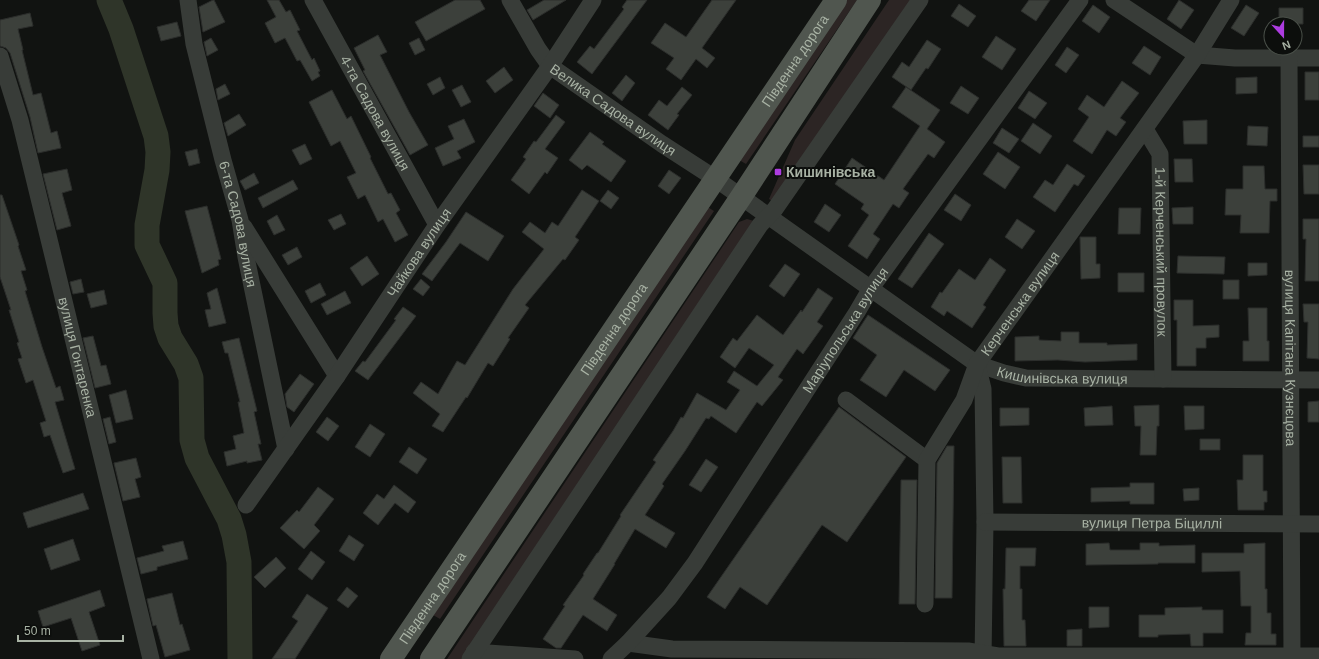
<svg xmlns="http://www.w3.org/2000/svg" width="1319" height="659" viewBox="0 0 1319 659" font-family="Arial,sans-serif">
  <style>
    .green { fill: #2c2524 }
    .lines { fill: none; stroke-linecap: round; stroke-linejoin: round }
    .river { stroke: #2f3529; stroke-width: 25 }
    .building { fill: #3c403b; stroke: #2c2e2c }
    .minor { stroke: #383c38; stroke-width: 17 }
    .major { stroke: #50564f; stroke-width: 22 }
    .poi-dot { fill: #ad3ce0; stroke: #0c0e0c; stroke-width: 1.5 }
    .labels { text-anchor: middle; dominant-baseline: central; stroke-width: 4; stroke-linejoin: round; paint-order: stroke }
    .street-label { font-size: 14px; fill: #a8b2a4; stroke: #0c0e0c }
    .poi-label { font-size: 14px; font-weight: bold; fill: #a8b2a4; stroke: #0c0e0c; text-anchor: start }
  </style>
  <rect width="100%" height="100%" fill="#111311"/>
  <path class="green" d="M847,0H857L746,164L739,160Z
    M889,0H913L774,202L769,199L795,140Z
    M706,206L714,211L440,619L433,615Z
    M747,219L754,221L465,659H447L739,222Z"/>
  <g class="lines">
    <path class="river" d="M109,0L121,29L156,136L158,152L157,170L147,225V245L165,283V313L166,326L170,338L186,364L191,378L192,440L197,458L229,519L234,535L239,562L240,659"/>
  </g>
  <path class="building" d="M213,0H214L225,22L203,32L199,7Z
    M267,0H279L286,12L290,10L300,30L297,31L312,60L314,58L320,71L318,72L320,76L312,81L300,60L297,61L285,38L275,43L265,23L276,17Z
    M455,0H480L485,9L426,41L415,22Z
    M544,0H566L533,20L527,10Z
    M627,0H647L592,74L577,62L590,46L594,49L624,9L622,7Z
    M712,0H736L702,48L715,58L707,68L696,59L681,80L666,69L674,58L651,43L665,23L686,37Z
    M1029,0H1050L1036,21L1021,11Z
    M1179,0L1194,10L1181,29L1167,19Z
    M959,4L976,16L968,27L951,16Z
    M1093,5L1110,17L1099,33L1082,21Z
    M1246,5L1259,13L1244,36L1231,28Z
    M1279,8H1303V24H1279Z
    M30,13L33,26L18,29L23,50H22L33,95L41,93L51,133L57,131L61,148L38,153L30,117L10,53L6,48L0,46V20Z
    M177,22L181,36L161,41L157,27Z
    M378,35L387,52L380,55L409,112L428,145L410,155L363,71L365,70L354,48Z
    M996,36L1016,49L1002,70L982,57Z
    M211,38L218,50L207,56L204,42Z
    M419,38L425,50L415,55L409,43Z
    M927,40L941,49L928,69L926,68L911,90L892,77L902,62L909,67Z
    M1144,46L1161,57L1150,75L1132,63Z
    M1067,47L1079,55L1066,73L1055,65Z
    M504,67L513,80L495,93L486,81Z
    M1305,72H1319V100H1305Z
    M626,75L635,83L622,101L612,93Z
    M440,77L445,88L433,95L427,84Z
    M1257,77V93L1236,94V78Z
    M1122,81L1139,93L1120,118L1126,122L1116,136L1107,130L1092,154L1073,141L1089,117L1078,109L1087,95L1104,107Z
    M225,84L230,94L218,100L216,89Z
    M462,85L471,102L461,107L452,90Z
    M961,86L979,98L968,114L950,103Z
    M682,87L692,95L677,114L679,115L668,130L648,115L659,100L667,106Z
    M906,87L940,110L927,129L945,142L934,158L928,154L903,189L909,193L899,208L893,204L873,234L880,239L867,259L848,246L869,215L861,209L864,204L835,184L852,158L884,180L920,126L892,107Z
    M332,90L347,119L351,116L371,157L370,158L388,194L391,193L400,210L396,213L408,235L395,242L383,219L378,222L365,195L358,199L347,177L356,173L340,141L331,146L309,102Z
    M1029,91L1047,103L1035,119L1018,108Z
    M543,93L559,105L550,118L534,106Z
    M239,114L246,125L228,136L224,123Z
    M556,115L565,122L545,149L558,158L547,174L545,172L529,194L511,180L526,159L523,157L534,141L536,142Z
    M464,119L475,142L457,151L461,158L443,166L435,148L454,139L448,126Z
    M1207,120V144H1184L1183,121Z
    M1033,123L1052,136L1040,154L1021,141Z
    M1248,126L1268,127L1267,146L1247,145Z
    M1002,128L1019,139L1009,153L993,143Z
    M590,132L604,142L602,144L626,161L611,182L587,165L582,170L569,160Z
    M1303,136H1319V147H1303Z
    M305,144L312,159L300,165L292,150Z
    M197,149L200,163L189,166L185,152Z
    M998,152L1020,167L1005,189L983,174Z
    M1174,159H1192L1193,182H1175Z
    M1067,164L1085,176L1078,186L1074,184L1055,212L1033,197L1045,180L1053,185Z
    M1303,165H1319V194H1304Z
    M1243,166H1264L1265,189H1277V201H1270L1269,233H1240L1241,215H1225L1226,189H1243Z
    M67,169L72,190L62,193L71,226L57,230L43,174Z
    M669,170L681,178L669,194L658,186Z
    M254,173L259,183L245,190L240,181Z
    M293,180L298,189L263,208L258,198Z
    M582,190L599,201L575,237L579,240L565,260L563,259L525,305L529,308L508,338L510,339L493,366L488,363L467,398L466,397L443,432L432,426L440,414L413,393L421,382L438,394L457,361L465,365L513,289L544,249L522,232L530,222L545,233L552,222L558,226Z
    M608,190L619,198L611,209L600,201Z
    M955,194L971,205L961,221L944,210Z
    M0,195H2L19,245L18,246L26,270L21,271L27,290L25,291L42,347L56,388L60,386L64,400L55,402L75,469L63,473L50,435L44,437L40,423L46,421L33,380L26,383L18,359L22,358L17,343L19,342L9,310H11L0,277Z
    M825,204L841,215L829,232L814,222Z
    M207,206L221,259L218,260L219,265L202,273L185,211Z
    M1193,207V224H1173L1172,208Z
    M1119,208H1141L1140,234H1118Z
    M466,212L504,236L488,261L460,243L432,281L422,274L446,242Z
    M341,214L346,224L334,230L328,220Z
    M277,215L285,230L274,235L267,221Z
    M1017,219L1035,231L1022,249L1005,237Z
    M1303,219H1319V281H1305L1306,239H1303Z
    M929,233L944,244L912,288L898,279Z
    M1080,237H1096V264H1100V278L1081,279Z
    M297,247L302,257L288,265L282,255Z
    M367,256L379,274L362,286L350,268Z
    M1178,256L1225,257L1224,274L1177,273Z
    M990,258L1006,270L983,305L986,307L972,328L947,311L944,316L931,307L940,292L942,293L959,269L975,280Z
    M1248,263H1267V275L1248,276Z
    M785,264L800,274L784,297L769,286Z
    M1118,273H1144V292H1118Z
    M81,279L84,292L73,294L70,282Z
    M421,279L430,287L423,296L413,289Z
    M1223,280H1239V299H1223Z
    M320,283L326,295L311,303L305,291Z
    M217,288L226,323L209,327L205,310L211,309L207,293Z
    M818,288L833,298L817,322L823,326L803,354L797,349L778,377L783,380L762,406L757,402L736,433L711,416L709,419L706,418L685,451L662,484L664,486L645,515L675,533L666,548L635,529L614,564H615L593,599L617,615L607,631L583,615L561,648H556L543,639L565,606L563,605L584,575L583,574L597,553H598L621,516L620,515L656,462L653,460L673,431L681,417L683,418L697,393L726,410L740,390L727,382L734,371L757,386L774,365L749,348L735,368L720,357L733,338L737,341L757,315L783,335L801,310L802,312Z
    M104,290L107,304L91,308L87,294Z
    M345,291L351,303L327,315L321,304Z
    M1174,300H1193V326L1219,325V337L1206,338V348H1196V366H1177V320H1174Z
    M1303,304H1319V359L1307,358L1308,322H1304Z
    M403,307L416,316L368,380L355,371L363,361L365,362L396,320L394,319Z
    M1248,308H1267V341H1269V361H1243V341H1249Z
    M868,315L950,370L935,391L904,370L886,397L860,380L877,355L853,338Z
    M1061,332H1079V343H1107V345L1137,344V360L1085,362L1058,360L1015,361V337L1039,336V340L1061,341Z
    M93,336L101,366L106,365L111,384L95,388L83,338Z
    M239,338L257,411L254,412L261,444H258L262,460L247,463V461L227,466L224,452L236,449L233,436L244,433L238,402H240L228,353H225L222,342Z
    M300,374L314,384L294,412L287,407L285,394Z
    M126,390L133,419L116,423L109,395Z
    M1319,401V422H1308V402Z
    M1159,405V426H1157L1156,455H1140L1141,426H1135L1134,406Z
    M1112,406L1113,425L1085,426L1084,408Z
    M1184,406H1204V429L1185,430Z
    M839,407L906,457L847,542L822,525L767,605L740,587L725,609L707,597Z
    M1000,408H1029V425L1000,426Z
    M110,417L116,442L109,444L103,419Z
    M327,417L339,426L328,441L316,432Z
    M370,424L385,434L370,457L355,447Z
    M1200,439H1220V450H1200Z
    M947,446H954L952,598H935L937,463Z
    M409,447L427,459L417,474L399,462Z
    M1243,455H1263V491H1267V502H1264V510H1238L1237,480H1243Z
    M1002,457H1021L1022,503H1003Z
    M136,458L141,477L135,479L140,497L123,501L114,463Z
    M706,459L718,467L701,492L689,485Z
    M901,480H917L915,604H899Z
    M1130,483H1154V504H1130V501L1091,502V488L1130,487Z
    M394,485L416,502L408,513L395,503L378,525L363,513L377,494L384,499Z
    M318,487L334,499L314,525L320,531L304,549L280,528L297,510L299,512Z
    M1199,488V500L1184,501L1183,489Z
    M83,493L89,509L28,528L23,513Z
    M349,535L364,545L354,561L339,551Z
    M73,539L80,560L51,570L44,549Z
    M183,541L188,559L157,567V570L141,574L137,558L164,551L162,546Z
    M1109,543L1110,550H1140V543H1159V546L1195,545V563H1158V564L1086,565V544Z
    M1265,543V589H1267V613H1271V634H1276V645H1245L1246,633H1251V606H1241L1240,571L1202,572V553H1244V544Z
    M1006,548H1036L1035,566H1020V589H1022V620H1025L1026,646H1004L1003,589H1005Z
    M311,551L325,562L312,580L298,569Z
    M276,557L286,568L265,588L254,577Z
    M347,587L358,596L348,608L337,600Z
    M100,590L105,606L89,612L100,645L82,651L71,618L43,627L38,611Z
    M172,593L180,625L182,624L190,650L165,657L156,625L153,626L147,599Z
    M307,594L328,608L295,659H272L298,621L292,617Z
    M1089,607H1109V627L1089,628Z
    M1202,607V610H1223V633H1203V646H1191L1190,634L1158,635V637H1139V615H1165V608Z
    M1082,629V646H1067V630Z"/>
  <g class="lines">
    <g class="minor">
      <path id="s1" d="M188,0L194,44L223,160L240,220L246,257L286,449"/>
      <path id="s2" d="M313,0L437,225"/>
      <path id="s3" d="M510,0L538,49L550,66L662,144L716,179L977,364L1004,373L1026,378L1319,380"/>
      <path d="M1114,0L1197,55L1235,58H1319"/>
      <path id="s4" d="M0,56L20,120L151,659"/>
      <path id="s5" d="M1289,58L1292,659"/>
      <path id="s6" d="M1145,129L1160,154L1163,379"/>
      <path d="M244,227L337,376"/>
      <path d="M977,364L983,389L985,522L983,659"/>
      <path d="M846,400L927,460"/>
      <path id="s7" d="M246,505L337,376L437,225L550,66L593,0"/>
      <path id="s8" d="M985,522L1319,524"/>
      <path id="s9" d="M925,604L927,460L964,400L977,364L1197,55L1231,0"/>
      <path d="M628,643L672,649L968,651L998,656H1319"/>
      <path d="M474,652L575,659"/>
      <path d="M470,659L760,225L775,209L920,0"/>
      <path id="s10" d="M611,659L628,643L669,598L695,563L857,312L871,288L1080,0"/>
    </g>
    <g class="major">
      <path id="s11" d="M391,659L836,0"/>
      <path d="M431,659L741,197L870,0"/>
    </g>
  </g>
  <rect class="poi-dot" x="774" y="168" width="8" height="8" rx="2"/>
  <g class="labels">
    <g class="street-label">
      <text stroke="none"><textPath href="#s11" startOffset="722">Південна дорога</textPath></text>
      <text stroke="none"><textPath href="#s3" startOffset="154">Велика Садова вулиця</textPath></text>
      <text stroke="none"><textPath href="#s2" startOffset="129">4-та Садова вулиця</textPath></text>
      <text stroke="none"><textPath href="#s1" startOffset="230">6-та Садова вулиця</textPath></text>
      <text stroke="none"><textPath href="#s6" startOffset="127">1-й Керченський провулок</textPath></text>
      <text stroke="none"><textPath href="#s7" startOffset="306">Чайкова вулиця</textPath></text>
      <text stroke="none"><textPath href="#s9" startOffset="327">Керченська вулиця</textPath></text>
      <text stroke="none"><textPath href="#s11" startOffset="398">Південна дорога</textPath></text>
      <text stroke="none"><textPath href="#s10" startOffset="405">Маріупольська вулиця</textPath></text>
      <text stroke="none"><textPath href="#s4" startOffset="311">вулиця Гонтаренка</textPath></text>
      <text stroke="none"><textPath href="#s5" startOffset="300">вулиця Капітана Кузнєцова</textPath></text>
      <text stroke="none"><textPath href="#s3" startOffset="685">Кишинівська вулиця</textPath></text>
      <text stroke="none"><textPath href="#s8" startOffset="167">вулиця Петра Біциллі</textPath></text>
      <text stroke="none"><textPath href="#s11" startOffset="74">Південна дорога</textPath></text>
    </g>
    <g class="poi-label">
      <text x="786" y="172">Кишинівська</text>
    </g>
  </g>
  <g transform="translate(1283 36) rotate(159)"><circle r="19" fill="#0c0e0c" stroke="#4a5049"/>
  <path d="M0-3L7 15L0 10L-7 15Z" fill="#ad3ce0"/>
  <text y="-6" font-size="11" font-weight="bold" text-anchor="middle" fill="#a8b2a4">N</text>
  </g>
  <path d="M18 635v6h105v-6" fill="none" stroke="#a8b2a4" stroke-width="2"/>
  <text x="24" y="635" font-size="12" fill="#a8b2a4" stroke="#0c0e0c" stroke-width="3" paint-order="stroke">50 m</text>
</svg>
